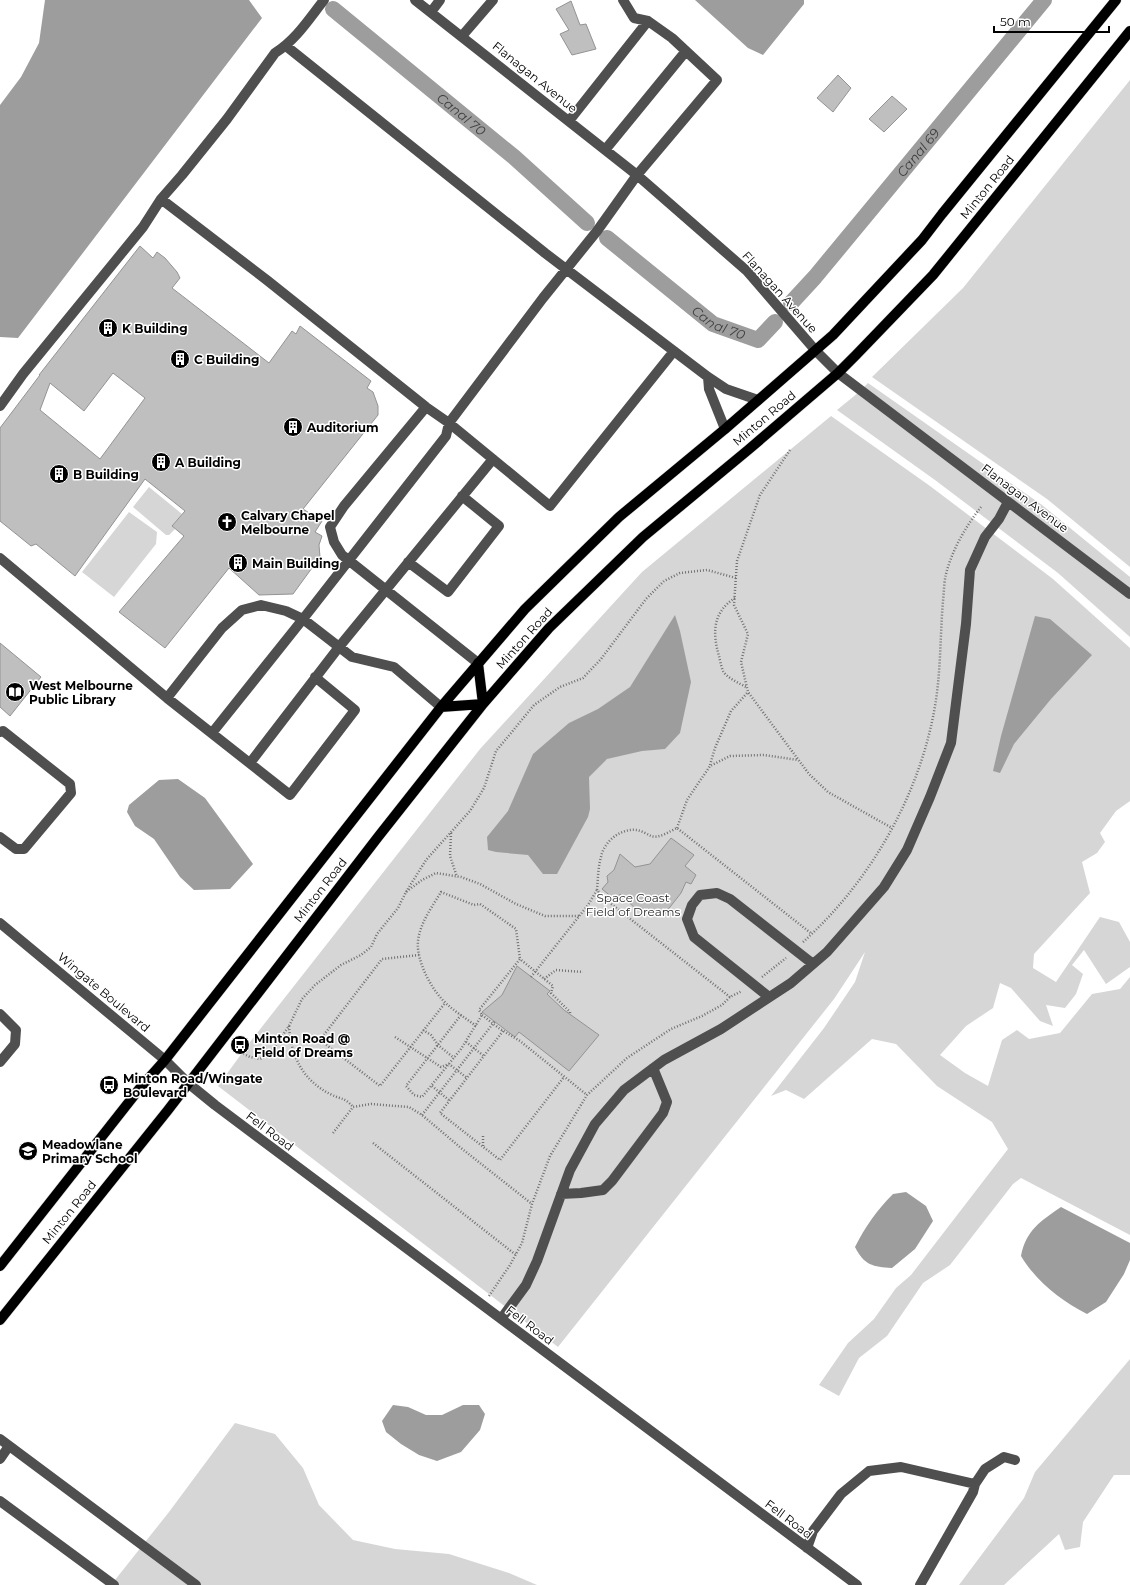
<svg xmlns="http://www.w3.org/2000/svg" width="1130" height="1585" viewBox="0 0 1130 1585" font-family="Montserrat,sans-serif">
  <style>
    .green { fill: #d6d6d6 }
    .water { fill: #9d9d9d }
    .lines { fill: none; stroke-linecap: round; stroke-linejoin: round }
    .canal { stroke: #9d9d9d; stroke-width: 16 }
    .building { fill: #bfbfbf; stroke: #939393; fill-rule: evenodd }
    .major-casing { stroke: #dbdbdb; stroke-width: 11 }
    .path { stroke: #717171; stroke-width: 2.5; stroke-dasharray: 1 2; stroke-linecap: butt }
    .minor { stroke: #4f4f4f; stroke-width: 10 }
    .major { stroke: #000; stroke-width: 10 }
    .labels { text-anchor: middle; dominant-baseline: central; stroke-width: 3; stroke-linejoin: round; paint-order: stroke }
    .street-label { font-size: 12px; fill: #000; stroke: #fff }
    .poi-label { font-size: 12px; font-weight: bold; fill: #000; stroke: #fff; text-anchor: start }
    .park-label { font-size: 12px; fill: #2d2d2d; stroke: #fff }
    .water-label { font-size: 13px; font-style: italic; fill: #3e3e3e; stroke: #fff }
  </style>
  <rect width="100%" height="100%" fill="#fff"/>
  <path class="green" d="M1130,80V567L1047,499L872,377L963,288Z
    M868,383L1042,505L1130,577V637L1058,573L935,480L837,410L859,392Z
    M831,416L930,486L1053,579L1130,648V801L1116,811L1100,833L1105,842L1097,853L1082,862L1090,893L1034,954L1033,968L1056,982L1100,917L1119,922L1130,942V967L1106,984L1084,950L1072,965L1083,974L1076,994L1065,1008L1046,1005L1053,1026L1040,1021L1011,988L1000,983L993,1008L966,1026L940,1055L965,1073L988,1086L1002,1040L1017,1030L1029,1039L1060,1033L1092,994L1120,989L1130,977V1235L1021,1178L1013,1184L950,1265L923,1283L887,1336L859,1358L839,1396L819,1385L848,1343L874,1319L896,1288L911,1275L1008,1149L992,1122L937,1086L896,1044L872,1039L804,1099L786,1090L771,1096L824,1028L855,982L865,952L834,999L558,1347L218,1086L250,1042L480,749L642,572Z
    M149,487L182,514L172,526L175,529L169,535H166L133,507Z
    M129,512L157,532L156,544L114,597L82,572Z
    M1130,1359V1475H1114L1083,1522L1080,1547L1065,1550L1059,1534L1004,1585H959L1024,1498L1035,1472Z
    M235,1423L275,1434L303,1468L319,1505L353,1540L395,1549L449,1554L509,1573L537,1585H111L169,1512Z"/>
  <path class="water" d="M45,0H249L262,18L18,338L0,337V105L21,77L39,43Z
    M695,0H804V4L763,55L748,48Z
    M675,615L680,631L691,682L680,733L665,749L642,751L607,759L589,777L590,809L588,817L557,874H543L528,855L496,852L488,850L487,837L508,811L533,754L569,723L598,709L630,687Z
    M1035,616L1050,619L1092,655L1051,699L1014,744L1000,773L993,771L1001,736Z
    M178,779L205,798L253,864L230,889L194,890L180,877L154,839L135,826L127,812L129,805L159,780Z
    M906,1192L926,1206L933,1221L915,1249L892,1268C873,1267 864,1265 855,1247C865,1227 877,1210 893,1194Z
    M1061,1207L1130,1243V1260L1124,1274L1106,1302L1087,1314C1061,1301 1036,1281 1021,1256C1026,1230 1041,1221 1061,1207Z
    M393,1405L408,1407L426,1415H442L463,1405H479L485,1414L480,1430L461,1452L437,1461L419,1455L401,1444L386,1432L382,1421Z"/>
  <g class="lines">
    <g class="canal">
      <path id="s1" d="M333,9L514,157L587,223"/>
      <path id="s2" d="M607,238L713,324L758,340L775,322"/>
      <path id="s3" d="M791,303L815,277L1044,0"/>
    </g>
  </g>
  <path class="building" d="M571,1L580,25L586,24L596,49L572,55L560,34L569,30L556,9Z
    M838,75L851,88L833,112L817,98Z
    M892,96L907,109L884,132L869,119Z
    M140,246L153,258L157,252L165,258L177,272L180,278L172,288L269,363L292,331L296,334L300,326L371,381L367,388L373,392L378,406V415L303,509L322,521L315,532L322,536L319,545L320,557L293,594L259,595L229,568L165,648L119,612L184,536L172,526L185,511L145,479L75,576L36,544L31,546L0,521V428L40,375H39ZM113,373L145,398L100,459L40,410L50,383L84,411Z
    M0,643L41,677L10,716L0,707Z
    M671,838L694,855L685,866L696,875L691,884L686,882L681,893L663,916L661,912L654,916L640,907L637,910L620,894L619,903L602,889L608,882L607,876L614,870L620,854L635,867L650,864Z
    M517,966L550,991L547,994L564,1010L599,1035L569,1071L519,1032L515,1037L482,1012L502,995Z"/>
  <g class="lines">
    <g class="major-casing">
      <path id="major" d="M478,663L483,704
        M441,707L483,704
        M0,1266L140,1088L165,1060L441,707L525,609L619,517L725,429L833,335L922,240L942,214L1116,0
        M0,1320L168,1110L378,837L483,704L549,628L643,537L748,450L838,373L856,355L933,275L1130,31"/>
    </g>
    <path class="path" d="M790,450L760,495L737,561L734,605L748,634L741,662L748,692L809,774L828,792L892,828
      M735,598C713,612 712,632 719,656C720,660 721,666 723,671C727,678 739,683 746,687
      M710,765L715,748L731,711L748,692
      M677,828L687,800L710,766L730,756L764,755L798,760
      M451,833L450,856L457,877
      M406,892L426,860L470,811L484,788L496,751L511,733L534,705L560,687L583,678L601,659L646,599L664,581L680,573L707,570L736,578
      M803,942C870,882 920,795 935,706C941,671 940,636 943,601C944,592 944,582 946,574C952,550 966,526 981,507
      M419,955L382,959L320,1040L380,1086L445,1003
      M531,977L588,905L597,890
      M762,977L786,958
      M544,979L556,970L583,972
      M730,997L610,903L597,890C598,879 598,867 601,857C604,841 621,828 637,830C642,831 647,834 651,836C659,839 670,831 677,828L812,934
      M461,1015L406,1086L414,1095L422,1097L461,1049L482,1015L479,1010L520,959L553,986L551,993L570,1012V1014
      M482,1015L500,1029L520,1041L587,1095
      M289,1026C291,1057 303,1081 332,1095C343,1100 344,1097 353,1107
      M476,1026C467,1019 457,1013 449,1006C433,993 416,962 418,941C420,923 432,907 441,892L474,905L480,904L483,906L516,929L520,959
      M423,1030L431,1035L438,1045L454,1058
      M503,1031L440,1113L500,1160L564,1077
      M395,1037L441,1067L449,1064L467,1078
      M278,1042L290,1043
      M466,1042L484,1056
      M238,1051L250,1057L260,1059L268,1056L289,1026L302,999L315,985L341,965L361,955L371,947L377,934L398,908L406,892L422,880L436,873L461,877L480,884L516,904L545,916H579
      M432,1086L450,1101
      M422,1115L495,1021
      M333,1133L353,1107L371,1104L409,1107L422,1115L461,1148L532,1204
      M373,1143L516,1255
      M483,1146V1136
      M489,1296L510,1265L522,1243L532,1204L550,1156L587,1095L627,1058L671,1029L702,1016L722,1005L730,997L742,991"/>
    <path class="minor" d="M415,0L637,175L747,271L816,351L838,373L1130,594
      M431,12L440,0
      M462,36L493,0
      M286,46L545,253L708,377L726,389L758,400
      M569,121L648,21
      M605,150L686,51
      M161,199L268,281L426,407L449,423L550,506L674,351
      M708,377L709,389L725,429
      M0,406L23,374L143,227L161,199L182,175L227,119L275,53C296,40 309,19 324,0
      M426,407L344,506L330,527L334,542L342,555L478,663
      M0,558L167,698L290,795L355,710L315,677
      M408,562L448,592L499,526L462,496
      M167,698L222,628L242,610L261,605L286,611L303,619L352,657L394,667L441,707
      M0,732L3,731L70,784L71,793L24,849H16L0,837
      M212,733L303,619L446,436L449,423L543,298L597,231L637,175L717,80L672,38L648,21L634,18L623,0
      M250,763L339,647L493,459
      M0,923L165,1060L188,1083L215,1105L857,1585
      M769,997L694,937L687,919L692,905L700,895L717,893L730,899L813,964
      M0,1014L16,1030L15,1044L0,1062
      M561,1194L581,1193L603,1190L612,1181L663,1113L667,1102L653,1068
      M501,1319L526,1285L537,1261L570,1170L595,1124L624,1090L664,1060L721,1029L791,983L827,952L884,887L907,850L930,797L951,743L966,624L970,570L985,537L999,519L1008,502
      M0,1439L196,1585
      M0,1459L9,1446
      M0,1501L114,1585
      M807,1548L813,1531L841,1494L869,1471L901,1467L975,1484L985,1469L1004,1457L1015,1460
      M920,1585L973,1492L975,1484"/>
    <use href="#major" class="major"/>
  </g>
  <defs>
    <g id="building-disc" transform="scale(1)"><circle r="9.5" fill="#000" stroke="#fff"/><path d="M-4-6H4V6H1V3H-1V6H-4ZM-2.5-4.3h1.7v1.8h-1.7ZM.8-4.3h1.7v1.8H.8ZM-2.5-1h1.7V.8h-1.7ZM.8-1h1.7V.8H.8Z" fill="#fff"/></g>
    <g id="church-disc" transform="scale(1)"><circle r="9.5" fill="#000" stroke="#fff"/><path d="M-1.2-6h2.4v3.5h3.3v2.4h-3.3V6h-2.4V-.1h-3.3v-2.4h3.3Z" fill="#fff"/></g>
    <g id="library-disc" transform="scale(1)"><circle r="9.5" fill="#000" stroke="#fff"/><path d="M-6-4Q-3-5.5-.7-3.5V5Q-3 3-6 4ZM6-4Q3-5.5 .7-3.5V5Q3 3 6 4Z" fill="#fff"/></g>
    <g id="bus-disc" transform="scale(1)"><circle r="9.5" fill="#000" stroke="#fff"/><path d="M-5-6H5V4H4V6H2V4H-2V6H-4V4H-5ZM-3.5-4V0h7V-4ZM-3.5 1.2v1.5H-2V1.2ZM2 1.2v1.5H3.5V1.2Z" fill="#fff"/></g>
    <g id="school-disc" transform="scale(1)"><circle r="9.5" fill="#000" stroke="#fff"/><path d="M0-5L7-2L0 1L-7-2ZM-4 1L0 2.5L4 1V4Q0 6-4 4Z" fill="#fff"/></g>
  </defs>
  <g fill-rule="evenodd">
    <use href="#building-disc" x="108" y="328"/>
    <use href="#building-disc" x="180" y="359"/>
    <use href="#building-disc" x="293" y="427"/>
    <use href="#building-disc" x="161" y="462"/>
    <use href="#building-disc" x="59" y="474"/>
    <use href="#church-disc" x="227" y="522"/>
    <use href="#building-disc" x="238" y="563"/>
    <use href="#library-disc" x="15" y="692"/>
    <use href="#bus-disc" x="240" y="1045"/>
    <use href="#bus-disc" x="109" y="1085"/>
    <use href="#school-disc" x="28" y="1151"/>
  </g>
  <g class="labels">
    <g class="street-label">
      <text transform="translate(535 77) rotate(39)">Flanagan Avenue</text>
      <text transform="translate(987 187) rotate(-51)">Minton Road</text>
      <text transform="translate(780 292) rotate(48)">Flanagan Avenue</text>
      <text transform="translate(764 418) rotate(-40)">Minton Road</text>
      <text transform="translate(1025 498) rotate(37)">Flanagan Avenue</text>
      <text transform="translate(524 638) rotate(-48)">Minton Road</text>
      <text transform="translate(320 890) rotate(-52)">Minton Road</text>
      <text transform="translate(104 992) rotate(40)">Wingate Boulevard</text>
      <text transform="translate(270 1131) rotate(37)">Fell Road</text>
      <text transform="translate(69 1212) rotate(-51)">Minton Road</text>
      <text transform="translate(530 1325) rotate(37)">Fell Road</text>
      <text transform="translate(789 1519) rotate(37)">Fell Road</text>
    </g>
    <g class="poi-label">
      <text x="122" y="328">K Building</text>
      <text x="194" y="359">C Building</text>
      <text x="307" y="427">Auditorium</text>
      <text x="175" y="462">A Building</text>
      <text x="73" y="474">B Building</text>
      <text x="241" y="515">Calvary Chapel<tspan x="241" dy="14">Melbourne</tspan></text>
      <text x="252" y="563">Main Building</text>
      <text x="29" y="685">West Melbourne<tspan x="29" dy="14">Public Library</tspan></text>
      <text x="254" y="1038">Minton Road @<tspan x="254" dy="14">Field of Dreams</tspan></text>
      <text x="123" y="1078">Minton Road/Wingate<tspan x="123" dy="14">Boulevard</tspan></text>
      <text x="42" y="1144">Meadowlane<tspan x="42" dy="14">Primary School</tspan></text>
    </g>
    <g class="park-label">
      <text x="633" y="897">Space Coast<tspan x="633" dy="14">Field of Dreams</tspan></text>
    </g>
    <g class="water-label">
      <text stroke="none"><textPath href="#s1" startOffset="166">Canal 70</textPath></text>
      <text stroke="none"><textPath href="#s3" startOffset="197">Canal 69</textPath></text>
      <text stroke="none"><textPath href="#s2" startOffset="141">Canal 70</textPath></text>
    </g>
  </g>
  <path d="M994 26v6h115v-6" fill="none" stroke="#000000" stroke-width="2"/>
  <text x="1000" y="26" font-size="12" fill="#000000" stroke="#ffffff" stroke-width="3" paint-order="stroke">50 m</text>
</svg>
